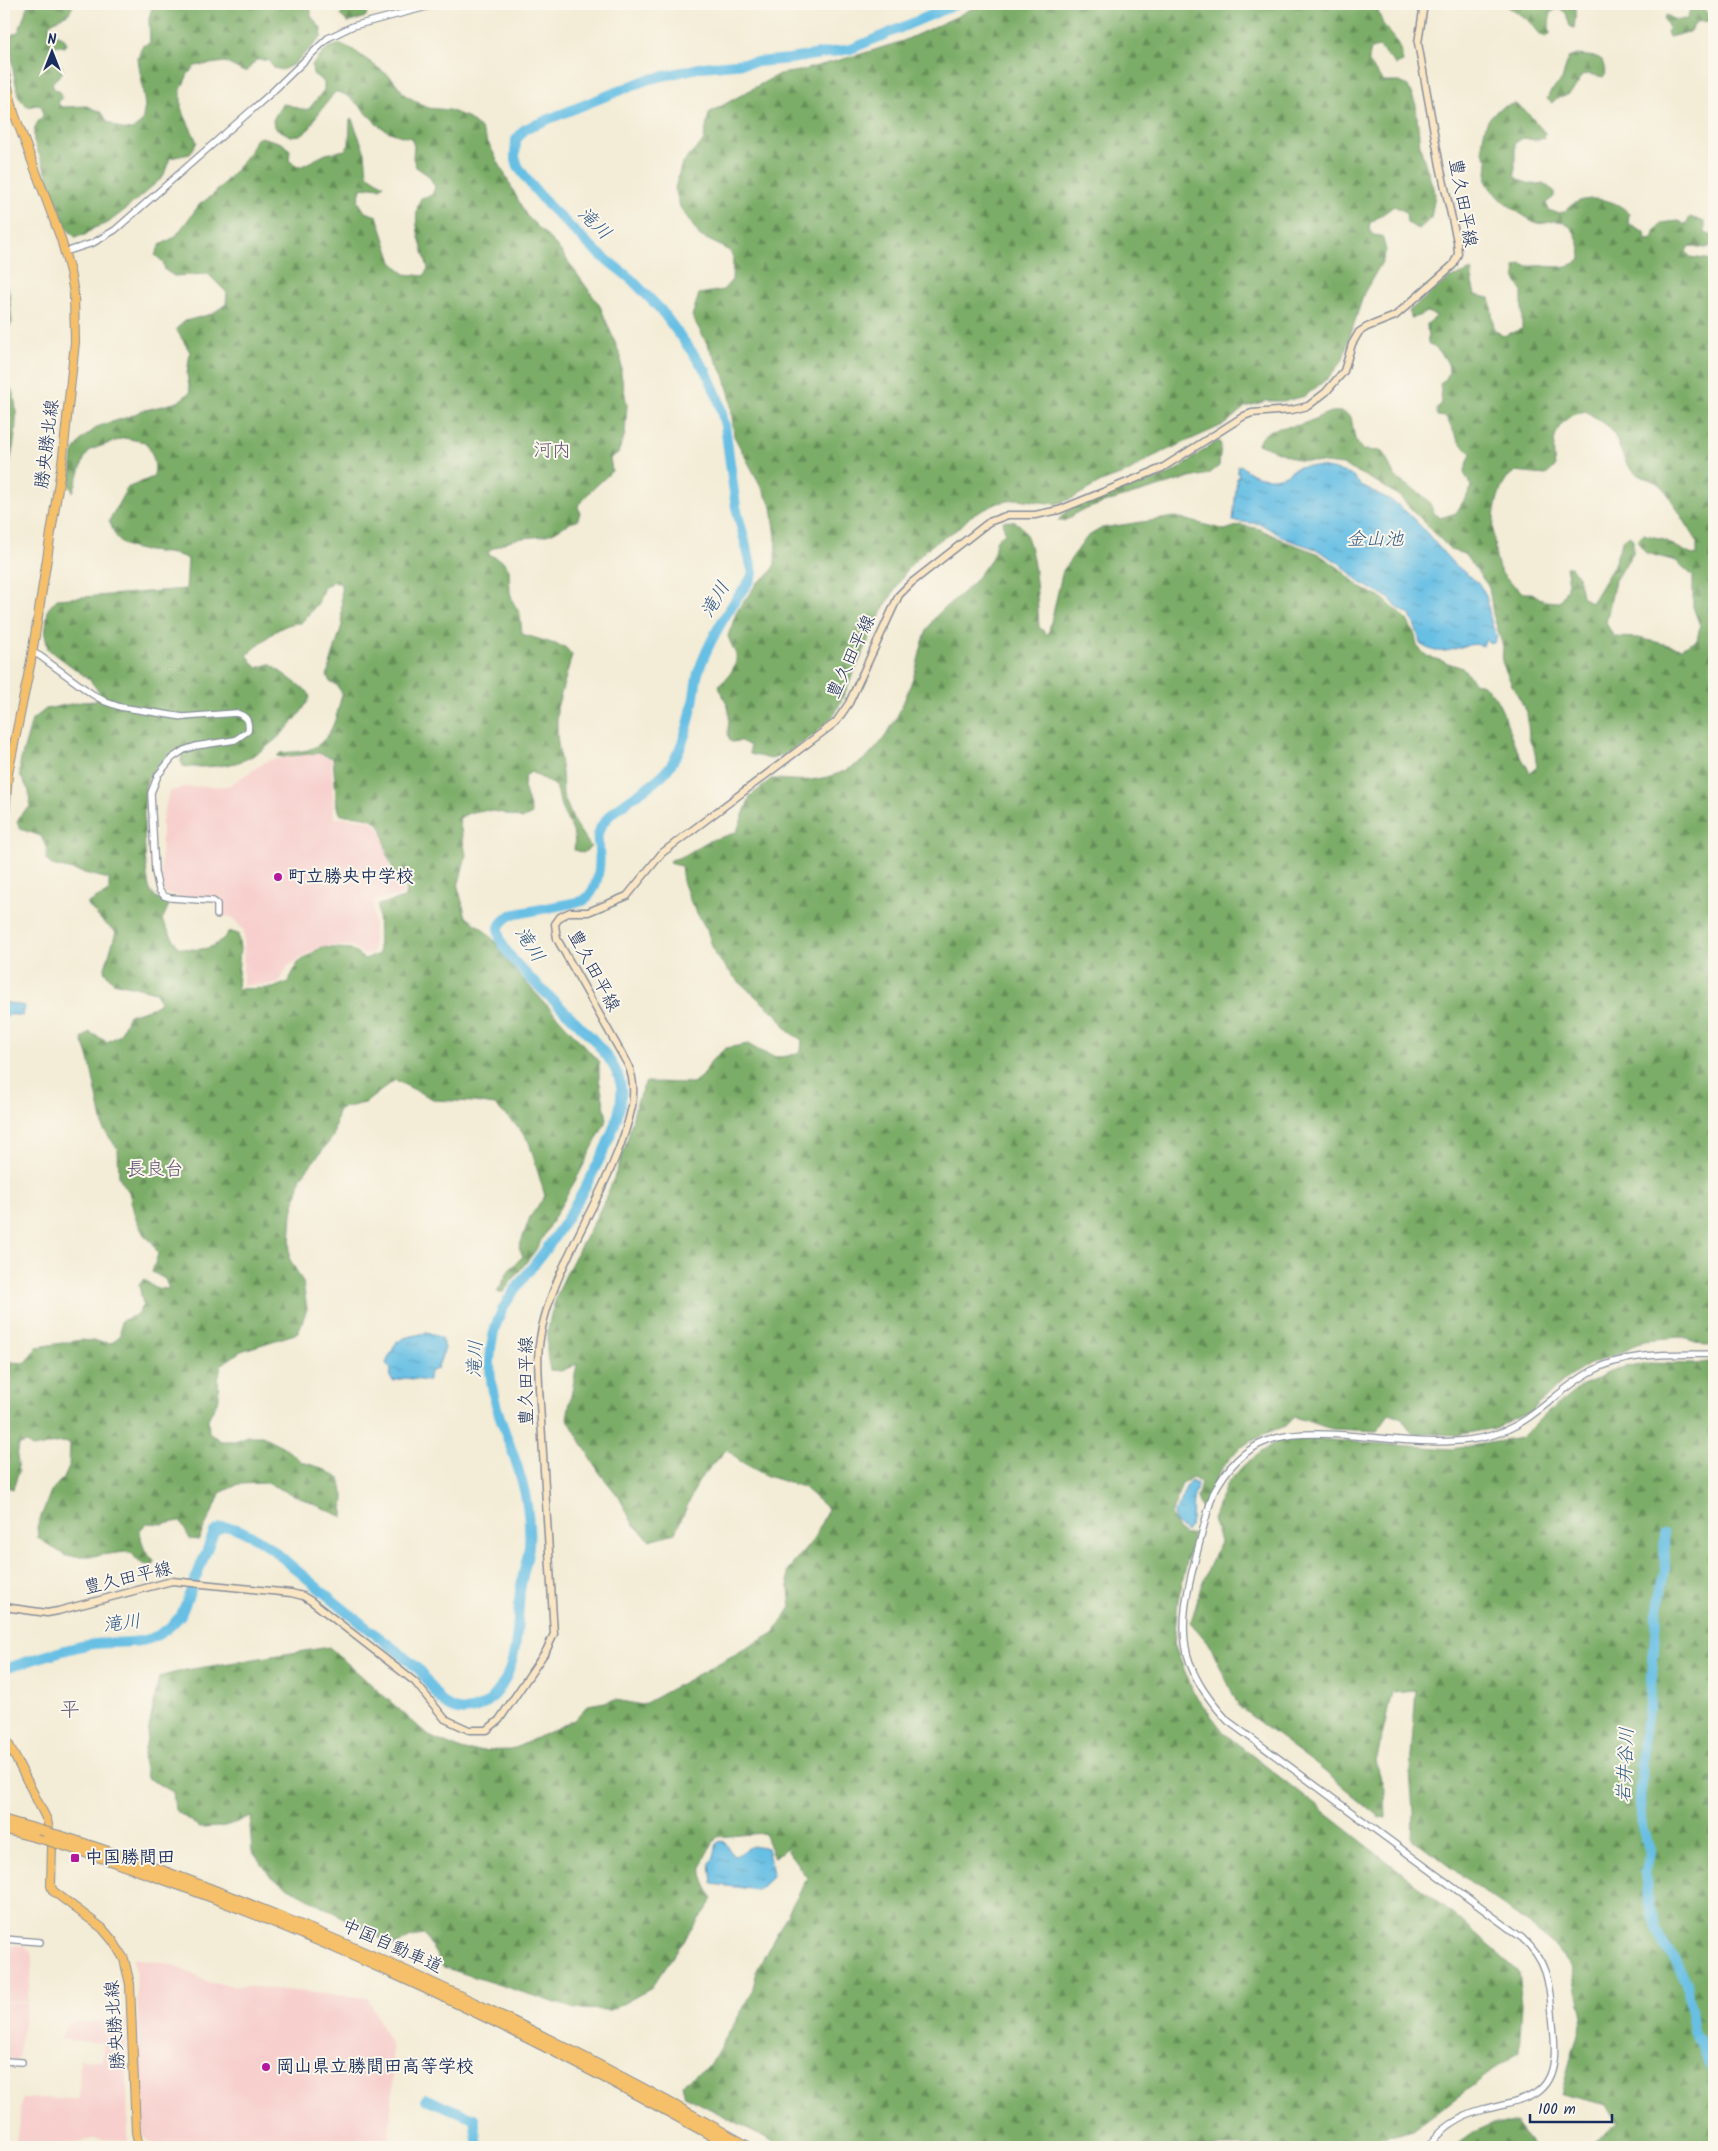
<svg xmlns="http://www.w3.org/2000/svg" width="1718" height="2151" viewBox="0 0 1718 2151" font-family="Kalam,'Klee One',sans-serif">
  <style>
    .built { fill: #f7d0cd }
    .forest { fill: url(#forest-firs); stroke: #4c6e62; fill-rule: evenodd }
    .water { fill: url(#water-ripples); stroke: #4177a1 }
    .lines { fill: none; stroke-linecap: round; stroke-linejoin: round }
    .river { stroke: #67bfe4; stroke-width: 10 }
    .tertiary-casing { stroke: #878e9a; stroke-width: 8 }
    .secondary-casing { stroke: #878e9a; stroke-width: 9 }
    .primary-casing { stroke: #878e9a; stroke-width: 10 }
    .motorway-casing { stroke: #878e9a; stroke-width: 11 }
    .tertiary { stroke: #fff; stroke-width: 5.5 }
    .secondary { stroke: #fbe6c4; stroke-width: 6 }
    .primary { stroke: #f6c06b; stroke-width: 8 }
    .motorway { stroke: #f6c06b; stroke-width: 9 }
    .motorway-bridge-casing { stroke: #878e9a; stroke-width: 11; stroke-linecap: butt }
    .motorway-bridge { stroke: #f6c06b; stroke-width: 9 }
    .poi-dot { fill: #b5179e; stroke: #fbf7ec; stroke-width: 2 }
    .labels { text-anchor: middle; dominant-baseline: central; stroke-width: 4; stroke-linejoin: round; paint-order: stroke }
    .street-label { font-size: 18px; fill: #1b2f5e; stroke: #fbf7ec }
    .poi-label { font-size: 18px; font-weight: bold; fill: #1b2f5e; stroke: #fbf7ec; text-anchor: start }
    .water-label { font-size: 19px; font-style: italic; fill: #325a86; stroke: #fbf7ec }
    .neighbourhood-label { font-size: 19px; fill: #615876; stroke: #fbf7ec }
    .quarter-label { font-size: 20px; fill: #615876; stroke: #fbf7ec }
  </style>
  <defs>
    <pattern id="forest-firs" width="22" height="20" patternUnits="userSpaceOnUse" patternTransform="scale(1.25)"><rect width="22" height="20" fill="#7cad67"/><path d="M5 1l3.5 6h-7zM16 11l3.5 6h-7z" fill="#658d58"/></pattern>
    <pattern id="water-ripples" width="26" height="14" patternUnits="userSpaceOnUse" patternTransform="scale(1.25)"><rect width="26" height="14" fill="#67bfe4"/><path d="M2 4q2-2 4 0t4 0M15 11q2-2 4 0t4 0" fill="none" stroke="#549cbc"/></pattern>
  </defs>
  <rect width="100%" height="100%" fill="#fbf7ec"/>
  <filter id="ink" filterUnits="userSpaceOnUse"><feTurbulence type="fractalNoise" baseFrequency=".02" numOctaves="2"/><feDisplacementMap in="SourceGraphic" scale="10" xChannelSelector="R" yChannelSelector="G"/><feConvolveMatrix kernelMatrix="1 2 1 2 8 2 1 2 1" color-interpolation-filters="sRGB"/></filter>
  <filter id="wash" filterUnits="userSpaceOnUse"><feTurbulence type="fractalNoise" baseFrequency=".0096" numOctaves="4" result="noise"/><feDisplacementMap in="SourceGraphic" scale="20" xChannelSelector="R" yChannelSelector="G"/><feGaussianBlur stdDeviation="1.12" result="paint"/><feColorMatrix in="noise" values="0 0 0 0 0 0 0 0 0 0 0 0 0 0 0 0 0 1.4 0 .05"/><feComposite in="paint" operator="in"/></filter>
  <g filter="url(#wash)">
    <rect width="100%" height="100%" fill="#f3ecd6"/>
    <path class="built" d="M318,754L331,759L334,818L363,819L373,822L381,831L390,869L404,893L403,895L374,900L373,953L364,955L352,946H320L288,966L278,984L243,985L244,931L232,917L220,916V899L180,897L166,893L161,885L162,821L169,792L185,787L228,786L269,760Z
      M4,1944L24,1946L32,1953L33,1958L27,2002L4,2001Z
      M132,1958L171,1964L210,1983L368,1998L392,2048L393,2086L389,2139L247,2141L184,2147H157L143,2136L136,1971Z
      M4,2002L27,2003L18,2060L4,2059Z
      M126,2020L128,2140L93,2139L58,2145V2147H15L23,2098L79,2099L80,2059L103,2061V2043L61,2039L67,2023Z"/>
    <path class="forest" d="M28,4H74L69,13L49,24L50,32L63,37L67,43L64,47L57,45L51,52V59L61,65L63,72L52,83L54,89L59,90L62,97L58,103L62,107L87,106L102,113L108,122L121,129L132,130L142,122L145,106L138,58L142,46L150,43L149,19L153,4H311V16L322,30L321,38L294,64L282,70L274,68L268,60H256L247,71H242L225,62L195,66L188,74L181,90V108L197,142L190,154L170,158L163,177L126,209L108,223L94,228L85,235L75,237L67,229L34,141C33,130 35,124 43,116L42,106L36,105L28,107L19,98L13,70L10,36L19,31Z
      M344,4H383L369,11L365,17L348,23L341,16Z
      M980,4H1375L1383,24L1399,44L1403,62L1396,65L1379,47L1371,49L1368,62L1384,82H1400L1408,86L1416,105L1420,147L1435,194L1431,218L1419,229L1407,223L1406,212L1394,206L1370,223L1369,228L1373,235L1382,236L1386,250L1383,260L1364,293L1342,361L1328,378L1305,396L1286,401H1266L1245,407L1225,424L1152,457L1128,472L1101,482L1073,498L1056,504L1018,499L998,503L971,516L959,528L929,547L908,568L882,611L835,714L814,735L782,756L771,759L750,754V746L741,741L731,742C724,732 732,719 728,707C726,700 721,694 719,685C727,680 738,665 736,655C734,649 730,643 728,636L737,611L757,583L770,574L775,564L776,537L772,507L734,436L730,396L724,375L692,316L699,294L723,290L732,280L733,257L729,250L700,236L680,207L675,188L682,163L703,142L709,113L779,74L799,71L858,55L903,41L958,16Z
      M1504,4H1577L1574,28L1570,27L1566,13L1559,8L1551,12L1549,24L1550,34L1546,37L1541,35L1528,20Z
      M1690,4H1698L1707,13L1710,21L1696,22L1689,32L1669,37L1667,32L1669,28L1664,19L1666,15L1675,20L1687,19L1691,7Z
      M341,44L352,49L392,78L405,95L428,108L449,110L467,117L481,129L526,215L557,246L600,306L621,357V374L627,405L625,434L618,453L610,458L612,471C600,483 588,492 578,506L580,513L577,521C566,523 561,529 552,533C538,539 522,536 509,541C503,543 498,547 491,549L488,554L503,561L509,570L510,592L513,602L520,614L522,634L565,647L572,655L557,708V736L562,773L563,795L575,824L591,847L583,853L574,850C577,829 569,827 562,809C559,802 559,793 556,786L531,772L525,776L524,787L532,814L522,819C502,812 477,804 459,819L466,855L458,887L466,917L483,929L494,940L510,965L599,1062V1079L607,1119L579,1174L535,1251L503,1292H497L509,1270L523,1256L519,1248L530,1217L545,1196L529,1142L519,1128L495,1105L474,1102L435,1100L395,1080L365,1103L338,1109L333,1137L301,1177L292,1213L289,1258L303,1282L307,1309L298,1333L241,1351L221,1365L218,1380L219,1398L208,1419L209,1433L221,1441H235L248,1436H262L282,1446L302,1462L322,1468L340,1479L344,1496L343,1517L267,1483L239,1484L220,1493C215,1510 205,1523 199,1540L190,1539L180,1521L163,1524L147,1523L140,1530C142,1544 143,1552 154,1560V1564C145,1567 137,1562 133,1554L125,1552L92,1556H66L38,1538L37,1527L51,1491L65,1476L69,1467L70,1443C58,1440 46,1446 33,1448L27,1443L19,1445L17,1457L19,1471L13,1489L4,1486V1344L10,1362L26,1363L37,1347L81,1340L111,1343L120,1336L121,1321L136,1315L143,1305L139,1285L144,1279L155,1288L169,1289L165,1279L152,1272L158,1254L153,1243L144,1235L135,1217L129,1192L119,1177L118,1149L104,1130L89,1058L82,1039L89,1032L107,1042L120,1035L129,1015L152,1008L160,1003L156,992L113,982L104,971L116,932L103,922L87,904L109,891V879L52,865L46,860L47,849L41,836L20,829L17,822L21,814L30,807L29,791L20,775V763L32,720L46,709L81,702L96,701L99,692L90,680L48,649L45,635L48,609L57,599L186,589L188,559C169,548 131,556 118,539C114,534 112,527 109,521L127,488L153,477C158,466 152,451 145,442L124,438L90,450L84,459L73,492L70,486L73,453L82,439L99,426L128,417L141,411L178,402L190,392L187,374L190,352L176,329L185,321L212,314L226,304L227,293L208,274L174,276L165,270L163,262L155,255L160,245L175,237L200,204L213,195L235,171L249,153L255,140L261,137L282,143L290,150L289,161L300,167L326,154L345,150L349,145L350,120L352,119L365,153L367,174L384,185L380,188L370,187L361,189L358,201L365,212L377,216L392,262L405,274L424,276L428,268C422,247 410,218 421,198L432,195L435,187L429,176L416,167L413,158L414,146L411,138C401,136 393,134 384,129C369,119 352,92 335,92L315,118L310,128L301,135L290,136L274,127L273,120L282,104C292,104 299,111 309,109L324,90V82L313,74L312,65L328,48ZM334,581L341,584L342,625L327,675L330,682L337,685L342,694C336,717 333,741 308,750C300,752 288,752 280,753L277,756L283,757L318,753L333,758L337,807L341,815C395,816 376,830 392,867C395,875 402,883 407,890L404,898L378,905L379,954L364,959L351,949L321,947L298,963L288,982L273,988L237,989L240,948L238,934L229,931C217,950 200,952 178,947L162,920L169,905C162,902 156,899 151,892C144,880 142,799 146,785C151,770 162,759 175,750L182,756L181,761L183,766L188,767C203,767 217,767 231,764C260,759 298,723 310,697L308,692L270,664L257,668L247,655C263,642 280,622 301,623L318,603L324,587Z
      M1577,55L1597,57L1602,60L1606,74L1603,77L1589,74L1582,75C1576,87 1571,97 1557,98L1552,103L1547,99L1550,92L1562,80L1568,58Z
      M1515,104L1527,112L1545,133L1544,138L1535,140L1523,138L1515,143V176C1524,183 1531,186 1543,183L1554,191V197L1546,203L1549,210L1557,213L1565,212C1577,192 1617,197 1629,214L1628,223L1645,232L1646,240L1653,239L1656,230L1661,223L1678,221L1686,225L1690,217L1705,222V233L1714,236V245L1706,248L1691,246L1686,251L1690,257L1714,260V1346H1708L1680,1337L1644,1340L1625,1351L1588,1365L1562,1382L1532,1411L1495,1428L1457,1435L1412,1433L1402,1418L1389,1414L1377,1431L1332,1429L1294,1417L1285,1426L1269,1432L1238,1449L1221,1469L1203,1512L1197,1498L1201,1483L1193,1478L1182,1483L1171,1515L1178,1529L1185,1535L1193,1534L1178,1601L1174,1644L1193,1692L1225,1734L1430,1895L1518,1971L1522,2004L1519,2051L1413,2130L1350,2147H921L917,2145L913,2147H784L685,2096L682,2084L709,2066L751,1995L758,1968L807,1878L786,1848L774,1858L764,1833L717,1837C699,1864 696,1870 713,1899L650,1989L611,2010L575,2009L443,1967L425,1935L411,1937L394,1946L272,1878L252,1851L250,1826L252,1817L222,1827L200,1828L175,1810L173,1792L147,1778L143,1760L159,1677L186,1670L329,1647L429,1736L464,1751L511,1750L574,1720L588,1705L616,1700L642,1705L774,1633L791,1607L787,1571L813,1540L828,1509L803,1487L767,1476L738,1460L727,1449L699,1480L675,1533L650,1540L633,1524L619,1497L599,1472L567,1418L577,1364L561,1371L550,1370C534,1305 586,1247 609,1190C616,1174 622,1157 627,1140C633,1120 635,1100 646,1082L693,1083L704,1074L712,1060L726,1048L748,1044C768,1056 779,1062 801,1051L802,1040L789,1032L779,1017L736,979L715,955L707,930L692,905L683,881L681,866L669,863L671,860C688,856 693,849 707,842C717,837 728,837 737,831L750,797L771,779C786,779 802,782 817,779C875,770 896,726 914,675C920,658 921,640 930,625C939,608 964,595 976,579C980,573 991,561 993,555C998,542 991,542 1005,533L1003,521C1007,521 1012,521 1015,522C1037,530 1037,605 1039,627L1048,635L1063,570L1087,537L1102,528L1175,517L1225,530L1240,525L1260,529L1284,541L1317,553L1339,568L1361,588L1382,598L1407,620L1415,635L1417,646L1427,656L1463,668L1474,682C1500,687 1506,725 1515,745C1519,755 1526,764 1530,773L1537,767L1535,753L1529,737L1527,712L1512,685L1502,662L1503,647L1493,614L1489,587L1464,554L1451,550L1399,496L1377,482L1343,465L1298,460L1258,444C1266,424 1287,429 1303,424C1320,418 1334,404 1351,417L1355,439L1362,450L1381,451C1389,459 1389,470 1397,478C1406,487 1421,491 1429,502C1433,509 1433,514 1440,518L1456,513L1472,487L1464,473L1471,453L1459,442L1446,417L1437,416V408L1442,403L1440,384C1460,370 1442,352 1428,343L1427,324L1437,316L1427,312L1412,319L1409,311L1448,279L1472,270V283L1475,295L1490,298L1494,329L1503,336L1522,329V291L1516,281L1515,267L1520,264C1533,268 1533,265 1543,266C1557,267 1570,269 1581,259C1581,244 1574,221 1556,221C1549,221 1545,225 1537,223C1525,218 1491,195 1487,182C1486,176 1488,168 1488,162C1487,158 1485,156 1483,152C1481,144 1484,133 1486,125C1490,113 1503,105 1515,104ZM1586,411C1593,417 1607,424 1611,429C1619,441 1622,460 1631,469C1640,479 1654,478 1664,488L1697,541V556L1690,554L1662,539L1643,534L1637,540L1646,553L1676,561L1693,576V607L1700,626L1697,640L1681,648L1639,638L1614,637L1606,623L1615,580L1633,553V539L1629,536L1623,539L1613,567L1591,603L1582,596L1578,576L1571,567H1566C1570,581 1568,590 1559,602L1544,601L1532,593H1523C1515,586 1503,578 1499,568C1490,542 1490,490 1514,472L1546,475L1555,467C1551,439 1555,417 1586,411Z
      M4,279L9,292L12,323L4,335Z
      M4,375C7,382 12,389 14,396C20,421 12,459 4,482Z
      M1219,441L1221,445L1219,466L1209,474L1185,479L1103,503L1078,512L1065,521H1058C1071,498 1135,486 1160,478C1183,470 1198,451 1219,441Z
      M1714,1361V2059L1711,2068L1714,2074V2147H1585L1617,2124L1606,2105L1561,2094L1583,2016L1572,1968L1548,1939L1412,1839L1413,1812L1410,1770L1416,1690L1392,1692L1376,1762L1385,1792L1386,1818L1379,1817L1318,1766L1239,1707L1210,1645L1191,1623L1201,1586L1220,1542L1213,1519L1226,1485L1244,1465L1275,1442L1303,1438L1451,1449L1521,1438L1542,1417L1583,1385L1616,1369L1644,1363L1696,1364Z
      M1492,2124H1516L1534,2147H1453L1474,2132Z"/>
    <path class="water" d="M1241,465C1251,478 1272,481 1286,475C1290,473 1292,469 1296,468C1308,463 1336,469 1348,474C1355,477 1357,482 1362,486C1373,493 1387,496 1399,506C1420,522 1434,543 1451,561C1462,572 1481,581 1486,596C1490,611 1489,622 1497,636L1494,643L1488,642L1486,639L1483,646C1463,638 1447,663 1420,644L1418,634L1410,615L1398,608L1388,597L1362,584L1339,563L1316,549L1286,539L1261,524L1233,521L1237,478L1239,477L1237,467Z
      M4,1002L24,1006L22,1016L10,1014L4,1019Z
      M425,1333L433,1334L442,1339L445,1348L437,1369L430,1372L428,1381L405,1378L393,1381L390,1377L391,1370L386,1363L396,1343L404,1338Z
      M1191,1481L1197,1484C1197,1490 1194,1494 1193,1500C1191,1514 1196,1519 1186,1532L1175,1522L1174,1512C1185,1502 1181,1489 1191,1481Z
      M721,1841L725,1842L733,1856C747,1854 745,1841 767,1848L773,1873L770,1879L758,1890L712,1884L710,1863L714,1857L717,1843Z"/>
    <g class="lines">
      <path class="river" d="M1664,1534L1665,1570L1656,1619L1650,1705L1646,1719L1643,1737L1640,1804L1642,1827L1650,1854L1645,1873L1649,1906L1655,1929L1668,1948L1687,1983L1694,2031L1703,2043L1705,2056L1714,2071
        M4,1669C29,1661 55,1652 82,1646C123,1637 150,1654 181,1615L214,1532C225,1523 237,1528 248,1534C265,1542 279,1555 293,1567C315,1585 337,1604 360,1622C379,1638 400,1652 418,1669C430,1681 438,1704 454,1709C469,1714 484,1707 493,1697C519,1670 517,1625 520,1591C522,1578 525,1566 528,1554C531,1536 529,1517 526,1499C518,1452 489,1410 490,1361C492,1309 515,1291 543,1253C567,1221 589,1183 606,1146C614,1128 623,1107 621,1087C616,1036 492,965 499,928C500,922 506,918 511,915L583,901C598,891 601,867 599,849C598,843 596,837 599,831C609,806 650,791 667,770C680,754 688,728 692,707C695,696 695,684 698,673C709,639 729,608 750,580L753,573L736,507L725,426L718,398L706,371L661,310L631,279L592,248L548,205L528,181L518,166L515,157L516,140L525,129L549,119L646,80L703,67L790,59L851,49L957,4
        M426,2099L474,2118L478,2147"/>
    </g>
  </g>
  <g filter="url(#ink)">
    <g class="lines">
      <g class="tertiary-casing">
        <path id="tertiary" d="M65,252L93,243L115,230L270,94L328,38L353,26L438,4
          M32,652L40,656L92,694L106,702L120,707L183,717L236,713C246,716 250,720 248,731L235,740L196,746L184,750L172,758L158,775L151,793L155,872L159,890L164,896L171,898L213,901L217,904V915
          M4,1939L40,1942
          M4,2061L22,2062
          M1428,2147C1441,2128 1461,2116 1483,2110C1515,2101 1550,2101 1554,2059C1556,2044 1553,2029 1552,2013C1549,1982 1547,1960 1522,1938L1228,1721C1177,1666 1177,1630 1195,1560C1201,1538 1206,1515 1213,1494C1243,1435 1284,1431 1344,1435C1384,1438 1428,1445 1468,1440C1529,1433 1544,1398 1592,1371C1628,1351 1674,1355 1714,1354"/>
      </g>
      <g class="secondary-casing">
        <path id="secondary" d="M4,1607L47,1613L58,1611L172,1581L291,1593L303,1596L311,1601L415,1682L445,1719L469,1730H487L499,1720L546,1651L554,1634L539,1388C539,1375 537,1360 539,1346C541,1326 548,1304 556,1284C578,1228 620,1165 632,1106C634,1093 634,1078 628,1065L557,939L555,924L560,917L570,912H588L627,896L662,853L836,722L849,703L899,595L911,583L989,522L1008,515H1035L1059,510L1162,468L1244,416L1252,413L1292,410L1308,406L1326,392L1344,371L1352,344L1359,332L1367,327L1395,316L1453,265L1458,254L1457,241L1440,166L1418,43L1424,4"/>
      </g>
      <g class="primary-casing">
        <path id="primary" d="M4,70L14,113L61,239L70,272L74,293L75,342L63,456L31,661L8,774L4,828
          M4,1735L47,1820L52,1844L51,1886L53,1891L102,1928L113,1941L124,1959L130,1984L136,2132L139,2147"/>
      </g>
      <g class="motorway-casing">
        <path id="motorway" d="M4,1820L39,1830
          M4,1829L46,1840
          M61,1836C150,1864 237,1898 324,1935C470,1997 611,2068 749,2147
          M59,1844C294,1918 518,2027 732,2147"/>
      </g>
      <use href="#tertiary" class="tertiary"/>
      <use href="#secondary" class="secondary"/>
      <use href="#primary" class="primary"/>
      <use href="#motorway" class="motorway"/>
      <g class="motorway-bridge-casing">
        <path id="motorway-bridge" d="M39,1830L61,1836
          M46,1840L59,1844"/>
      </g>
      <use href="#motorway-bridge" class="motorway-bridge"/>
    </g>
  </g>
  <g class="poi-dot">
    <circle cx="278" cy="877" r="5"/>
    <rect x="70" y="1853" width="10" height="10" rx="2.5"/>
    <circle cx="266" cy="2067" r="5"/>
  </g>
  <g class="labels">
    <g class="street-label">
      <text transform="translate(1462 203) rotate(80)">豊久田平線</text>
      <text transform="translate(48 444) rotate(-83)">勝央勝北線</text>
      <text transform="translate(852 657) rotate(-65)">豊久田平線</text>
      <text transform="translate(593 971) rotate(62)">豊久田平線</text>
      <text transform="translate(527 1381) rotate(-90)">豊久田平線</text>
      <text transform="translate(128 1579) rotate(-13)">豊久田平線</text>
      <text transform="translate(392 1947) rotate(24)">中国自動車道</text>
      <text transform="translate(116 2025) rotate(-94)">勝央勝北線</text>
    </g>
    <g class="poi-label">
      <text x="288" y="877">町立勝央中学校</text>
      <text x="85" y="1858">中国勝間田</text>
      <text x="276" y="2067">岡山県立勝間田高等学校</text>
    </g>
    <g class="water-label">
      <text transform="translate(594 224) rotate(44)">滝川</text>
      <text x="1375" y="540">金山池</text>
      <text transform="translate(716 600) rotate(-59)">滝川</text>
      <text transform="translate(529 945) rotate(57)">滝川</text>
      <text transform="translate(476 1359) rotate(-87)">滝川</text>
      <text transform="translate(122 1624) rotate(-7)">滝川</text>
      <text transform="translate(1626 1765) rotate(-87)">岩井谷川</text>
    </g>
    <g class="neighbourhood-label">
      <text x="552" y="451">河内</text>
      <text x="155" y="1170">長良台</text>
    </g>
    <g class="quarter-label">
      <text x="70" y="1711">平</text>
    </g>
  </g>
  <rect width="1718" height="2151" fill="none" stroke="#fbf7ec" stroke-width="20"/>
  <g transform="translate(52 52)" stroke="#fbf7ec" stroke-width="4" paint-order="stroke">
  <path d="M0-4L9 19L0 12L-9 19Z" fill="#1b2f5e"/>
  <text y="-8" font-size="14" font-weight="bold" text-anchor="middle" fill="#1b2f5e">N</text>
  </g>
  <path d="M1530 2114v8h82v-8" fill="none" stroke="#1b2f5e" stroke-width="2.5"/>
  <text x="1538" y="2114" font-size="15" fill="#1b2f5e" stroke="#fbf7ec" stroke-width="4" paint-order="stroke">100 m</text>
</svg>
